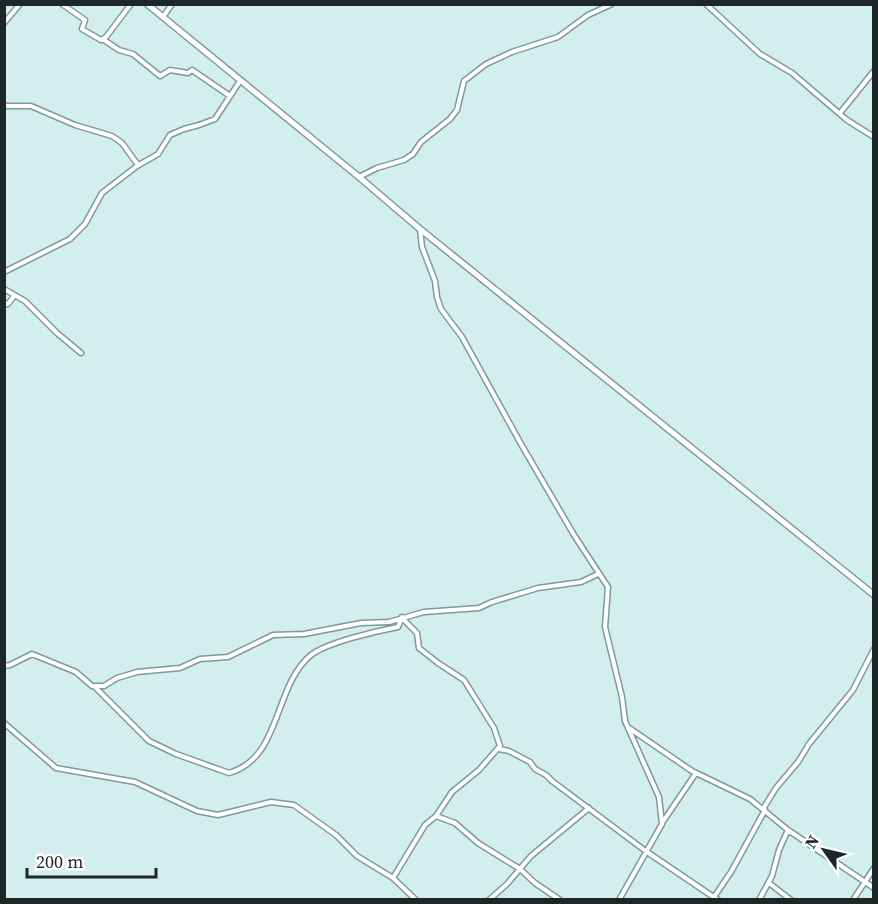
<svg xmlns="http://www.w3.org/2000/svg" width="878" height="904" viewBox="0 0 878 904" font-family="'Source Serif 4',serif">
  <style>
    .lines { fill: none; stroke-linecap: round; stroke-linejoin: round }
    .minor-casing { stroke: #7f9a98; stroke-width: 7 }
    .secondary-casing { stroke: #7f9a98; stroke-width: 8 }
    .minor { stroke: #fff; stroke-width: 4 }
    .secondary { stroke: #fff; stroke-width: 5 }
  </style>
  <rect width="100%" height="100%" fill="#d2efed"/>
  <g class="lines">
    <g class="minor-casing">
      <path id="minor" d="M62,4L85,20L82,29L101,40L106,37L131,4
        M706,4L760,54L792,73L847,120L874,137
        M163,17L172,4
        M4,23L20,4
        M104,40L119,50L133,54L160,76L170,70L188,73L192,70L230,96
        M4,106H31L75,125L112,136L122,143L138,165
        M840,113L874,71
        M359,177L377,168L404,160L413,154L421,142L450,119L457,110L464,81L486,64L512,52L558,37L588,15L612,4
        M420,229L422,247L435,281L437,297L441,309L462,337L521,444L574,535L608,587L605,627L622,697L625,721L659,797L662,824L619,900
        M4,272L70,239L85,224L102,193L137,166L158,154L170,135L184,129L199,125L215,119L240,81
        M4,289L25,301L57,333L81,353
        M4,304H8L14,296
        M4,666L10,665L32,654L76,672L92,686H104L117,678L137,672L180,668L200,659L228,657L273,635L304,634L361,623L389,622L424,612L479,608L492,602L538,588L581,582L598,574
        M95,687L149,741L176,754L229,773C282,758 273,686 311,655C328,642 377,631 398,627L402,617
        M4,723L56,768L135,782L197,811L218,815L271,802L294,805L336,835L357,856L393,878L416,900
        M629,728L692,771L750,799L788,830L874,888
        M499,749L509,751L530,762L535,769L546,775L552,781L647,852L718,900
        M763,809L776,788L798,762L809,744L853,690L874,649
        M436,816L455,823L478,843L520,869L535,883L560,900
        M662,823L696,773
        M393,878L425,825L436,816L452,792L479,770L500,746L494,728L464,680L438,663L419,648L417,633L402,618
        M769,883L791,900
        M714,897L731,872L765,810
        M489,900L507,884L531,856L589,808
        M759,900L772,876L779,850L788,830
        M853,900L874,868"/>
    </g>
    <g class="secondary-casing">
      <path id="secondary" d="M147,4L359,177L420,229L874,595"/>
    </g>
    <use href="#minor" class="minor"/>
    <use href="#secondary" class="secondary"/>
  </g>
  <rect width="878" height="904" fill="none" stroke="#1c2726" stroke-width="12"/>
  <g transform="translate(824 850) rotate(304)" stroke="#ffffff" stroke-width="4.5" paint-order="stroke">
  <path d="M0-4.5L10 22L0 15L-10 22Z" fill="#1c2726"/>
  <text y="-9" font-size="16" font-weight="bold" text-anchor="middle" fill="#1c2726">N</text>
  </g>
  <path d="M27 868v9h129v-9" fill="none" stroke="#1c2726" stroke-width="3"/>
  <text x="36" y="868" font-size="18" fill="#1c2726" stroke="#ffffff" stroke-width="4.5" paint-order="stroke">200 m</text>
</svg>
